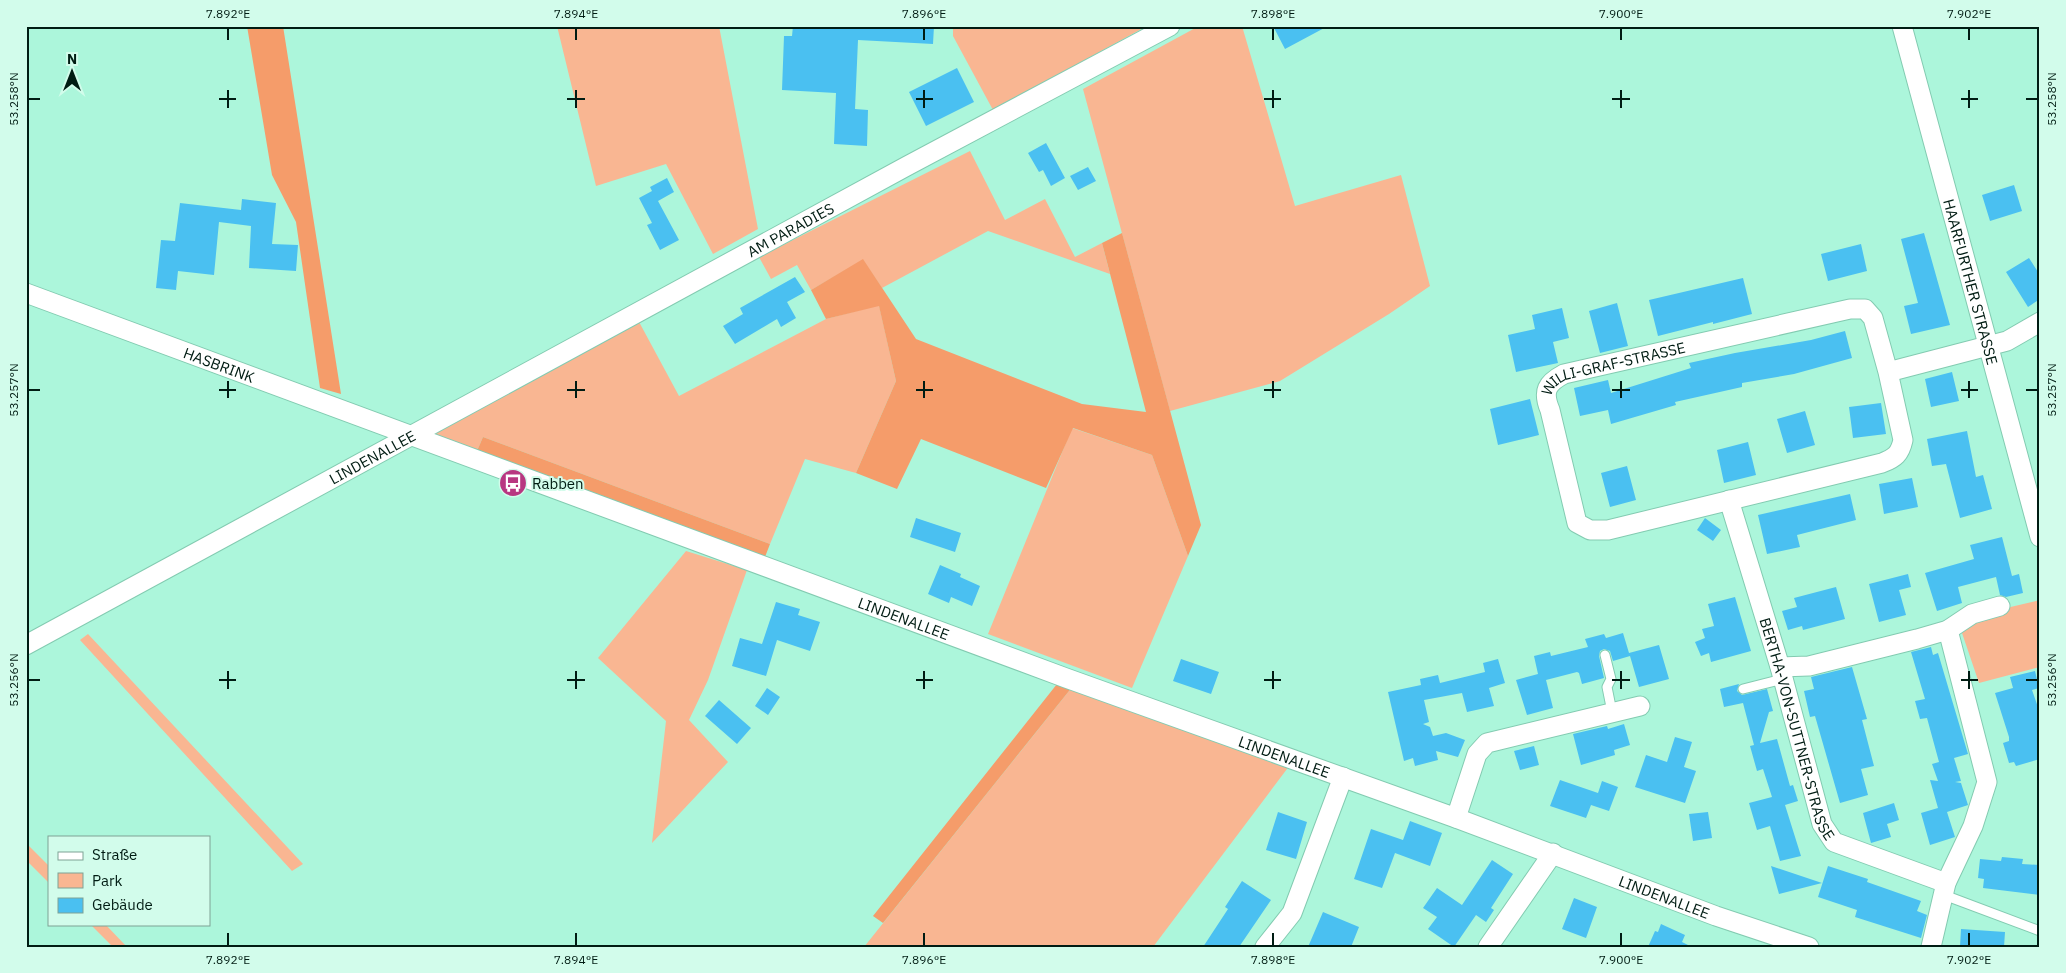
<svg xmlns="http://www.w3.org/2000/svg" width="2066" height="973" viewBox="0 0 2066 973" font-family="'IBM Plex Sans',sans-serif">
  <style>
    .green { fill: #f9b692 }
    .forest { fill: #f59c6a }
    .building { fill: #4ac0f1 }
    .lines { fill: none; stroke-linecap: round; stroke-linejoin: round }
    .lane-casing { stroke: #83cbb1; stroke-width: 11 }
    .street-casing { stroke: #83cbb1; stroke-width: 21 }
    .lane { stroke: #fff; stroke-width: 9 }
    .street { stroke: #fff; stroke-width: 19 }
    .ticks { fill: none; stroke: #001c13; stroke-width: 2 }
    .labels { text-anchor: middle; dominant-baseline: central; stroke-width: 4; stroke-linejoin: round; paint-order: stroke }
    .street-label { font-size: 15px; fill: #001c13; stroke: #d2fceb }
    .poi-label { font-size: 15px; fill: #001c13; stroke: #d2fceb; text-anchor: start }
    .neatline { fill: none; stroke: #001c13; stroke-width: 2 }
    .ticks-label { font-size: 12px; text-anchor: middle; fill: #001c13 }
  </style>
  <rect width="100%" height="100%" fill="#acf6db"/>
  <path class="green" d="M557,26H719L758,229L713,254L666,164L596,186Z
    M953,26H1147L993,110L953,36Z
    M1199,26H1242L1295,206L1401,175L1430,286L1389,314L1280,381L1170,411L1083,89Z
    M970,151L1005,220L1045,199L1075,257L1102,243L1110,274L988,231L882,288L863,260L811,290L797,265L771,279L759,257Z
    M879,305L896,381L856,473L805,459L770,544L483,437L477,451L431,433L638,320L679,396L826,319Z
    M1072,428L1152,455L1188,556L1132,688L988,634Z
    M686,551L747,570L708,680L689,720L728,762L652,843L666,721L598,658Z
    M2040,600V667L1979,683L1962,633L1972,616Z
    M88,634L303,864L292,871L80,640Z
    M1073,686L1290,765L1153,947H864Z
    M26,843L49,866V883L26,860Z
    M90,924H105L127,947H113Z"/>
  <path class="forest" d="M247,26H283L341,394L320,388L296,222L272,175Z
    M1122,233L1201,525L1188,556L1152,455L1073,428L1046,488L921,439L897,489L856,473L896,381L879,306L826,319L811,290L863,259L916,339L1082,404L1146,412L1102,243Z
    M483,437L770,544L765,557L477,451Z
    M1057,684L1073,686L883,923L873,916Z"/>
  <path class="building" d="M793,26H934L933,44L858,40L855,109L868,110L867,146L834,144L836,93L782,90L784,36H792Z
    M1273,26H1328L1285,49Z
    M957,68L974,102L926,126L909,92Z
    M1046,143L1065,178L1051,186L1043,170L1039,172L1028,153Z
    M1088,167L1096,181L1078,190L1070,176Z
    M667,178L674,192L658,201L679,240L660,250L647,225L652,223L639,198L652,191L650,187Z
    M2014,185L2022,211L1990,221L1982,195Z
    M242,199L276,203L272,244L298,245L296,271L249,268L251,226L219,222L214,275L178,271L176,290L156,288L161,240L175,241L180,203L241,210Z
    M1924,233L1950,325L1911,334L1904,306L1918,303L1901,239Z
    M1861,244L1867,271L1828,281L1821,254Z
    M2029,258L2040,275V299L2028,307L2006,272Z
    M795,277L805,292L787,302L796,318L781,327L777,319L735,344L723,326L743,314L740,308Z
    M1743,278L1752,314L1713,324V322L1658,336L1649,300Z
    M1617,303L1628,346L1600,353L1589,311Z
    M1562,308L1569,338L1553,342L1558,363L1516,372L1508,335L1535,329L1532,315Z
    M1845,331L1852,358L1794,374L1742,383V387L1675,402L1676,405L1611,424L1608,410L1580,416L1574,388L1608,380L1611,393L1691,368L1689,363L1735,353L1811,340Z
    M1952,372L1959,401L1931,407L1925,379Z
    M1530,399L1539,435L1498,445L1490,409Z
    M1881,403L1886,434L1853,438L1849,407Z
    M1805,411L1815,445L1787,453L1777,419Z
    M1967,431L1976,477L1983,475L1992,509L1960,518L1946,464L1932,466L1927,439Z
    M1748,442L1756,475L1724,483L1717,450Z
    M1627,466L1636,500L1610,507L1601,473Z
    M1912,478L1918,507L1884,514L1879,484Z
    M1850,494L1856,520L1797,535L1800,547L1767,554L1758,515Z
    M916,518L961,533L955,552L910,537Z
    M1705,518L1721,530L1713,541L1697,530Z
    M2002,537L2012,576L2019,574L2023,593L2006,597L2000,595L1996,577L1958,587L1962,603L1937,611L1925,573L1974,559L1970,545Z
    M940,565L961,574L960,577L980,586L972,606L951,597L949,603L928,594Z
    M1908,574L1911,587L1899,590L1906,615L1879,622L1869,584Z
    M1836,587L1845,619L1803,630L1802,626L1788,630L1782,611L1797,607L1794,598Z
    M1735,597L1751,651L1711,662L1709,653L1701,656L1695,642L1705,638L1702,629L1714,626L1708,604Z
    M776,602L800,609L798,615L820,622L810,651L777,640L766,676L732,666L740,638L762,644Z
    M1623,633L1629,653L1659,645L1669,679L1639,687L1630,656L1613,661L1610,651L1604,649L1600,651L1599,656L1604,678L1582,684L1579,673L1577,672L1546,680L1553,708L1527,715L1516,680L1538,674L1534,656L1550,652L1551,656L1588,647L1585,639L1604,634L1606,638Z
    M1931,647L1933,655L1938,653L1968,754L1954,758L1961,781L1955,782L1961,783L1968,805L1947,812L1955,837L1930,845L1921,813L1938,808L1930,780L1938,781L1932,764L1939,762L1927,718L1920,719L1915,701L1925,699L1911,652Z
    M1181,659L1219,672L1211,694L1173,681Z
    M1498,659L1505,683L1489,688L1494,706L1467,712L1462,693L1424,700L1429,722L1423,724L1430,727L1433,736L1446,733L1465,740L1458,757L1436,751L1438,760L1415,766L1413,758L1404,761L1388,692L1421,685L1420,679L1438,675L1440,683L1485,672L1483,663Z
    M1852,667L1867,719L1862,720L1874,766L1861,769L1868,795L1840,803L1815,716L1810,717L1804,691L1814,689L1811,677Z
    M2035,671L2039,688L2032,690L2040,713V759L2016,766L2014,762L2009,763L2003,743L2009,741V737L1995,693L2013,688L2010,677Z
    M1739,684L1737,691L1742,695L1767,689L1773,711L1769,712L1760,743L1777,739L1790,786L1793,785L1798,801L1785,805L1801,856L1780,861L1770,826L1757,830L1749,803L1772,797L1763,769L1757,771L1750,746L1754,745L1743,703L1724,707L1720,689Z
    M767,688L780,697L768,715L755,706Z
    M719,700L751,728L737,744L705,716Z
    M1624,724L1630,745L1614,750L1615,755L1581,765L1573,734L1607,726L1608,729Z
    M1675,737L1692,742L1684,767L1696,771L1685,803L1635,787L1646,755L1667,762Z
    M1534,746L1539,765L1520,770L1514,751Z
    M1560,780L1598,793L1602,781L1618,787L1609,811L1591,805L1586,818L1550,806Z
    M1894,803L1899,820L1887,824L1891,837L1871,843L1863,813Z
    M1278,812L1307,822L1296,859L1266,850Z
    M1708,812L1712,838L1693,841L1689,814Z
    M1410,821L1442,833L1430,866L1395,853L1382,888L1354,879L1371,829L1403,840Z
    M2002,857L2023,859L2022,864L2040,865V895L1983,888L1984,879L1978,878L1980,859L2001,861Z
    M1492,860L1513,874L1491,908L1494,910L1486,922L1476,915L1454,947L1428,929L1437,917L1423,908L1437,888L1462,905Z
    M1771,866L1822,883L1779,894Z
    M1828,866L1868,879L1867,882L1921,901L1917,911L1927,915L1921,938L1855,917L1857,910L1818,897Z
    M1242,881L1271,900L1239,947H1203L1228,909L1225,907Z
    M1574,898L1597,907L1586,938L1562,929Z
    M1323,912L1359,927L1351,947H1308Z
    M1661,924L1685,935L1682,942L1692,947H1648L1655,931L1658,932Z
    M1961,929L2005,932L2004,947H1960Z"/>
  <g class="lines">
    <g class="lane-casing">
      <path id="lane" d="M1605,655L1611,679L1607,687L1612,712
        M1743,689L1783,679
        M1944,895L2040,931"/>
    </g>
    <g class="street-casing">
      <g id="street">
        <path id="s1" d="M1902,26L2040,537"/>
        <path id="s2" d="M26,293L1066,678L1456,818L1716,916L1809,947"/>
        <path id="s3" d="M1888,372L1903,440C1900,454 1895,458 1882,463L1608,530H1590L1577,523L1550,410C1542,391 1547,383 1564,374L1850,309H1865L1873,318L1888,372L2007,341L2040,322"/>
        <path id="s4" d="M1729,500L1780,667L1822,824L1834,842L1946,883"/>
        <path id="s5" d="M26,645L907,166L1170,26"/>
        <path d="M1780,667L1809,666L1917,639L1948,630L1972,614L2000,606"/>
        <path d="M1456,818L1477,754L1487,743L1640,706"/>
        <path d="M1265,947L1292,913L1343,777"/>
        <path d="M1488,947L1553,853"/>
        <path d="M1931,947L1946,883L1973,826L1987,782L1948,630"/>
      </g>
    </g>
    <use href="#lane" class="lane"/>
    <use href="#street" class="street"/>
  </g>
  <path class="ticks" d="M228,28V40M576,28V40M924,28V40M1273,28V40M1621,28V40M1969,28V40M228,90V108M576,90V108M924,90V108M1273,90V108M1621,90V108M1969,90V108M28,99H40M219,99H236M567,99H585M916,99H933M1264,99H1281M1612,99H1630M1961,99H1978M2026,99H2038M228,381V398M576,381V398M924,381V398M1273,381V398M1621,381V398M1969,381V398M28,390H40M219,390H236M567,390H585M916,390H933M1264,390H1281M1612,390H1630M1961,390H1978M2026,390H2038M228,671V689M576,671V689M924,671V689M1273,671V689M1621,671V689M1969,671V689M28,680H40M219,680H236M567,680H585M916,680H933M1264,680H1281M1612,680H1630M1961,680H1978M2026,680H2038M228,933V946M576,933V946M924,933V946M1273,933V946M1621,933V946M1969,933V946"/>
  <defs>
    <g id="bus-disc" transform="scale(1.4375)"><circle r="9.5" fill="#b83781" stroke="#d2fceb"/><path d="M-5-6H5V4H4V6H2V4H-2V6H-4V4H-5ZM-3.5-4V0h7V-4ZM-3.5 1.2v1.5H-2V1.2ZM2 1.2v1.5H3.5V1.2Z" fill="#fff"/></g>
  </defs>
  <g fill-rule="evenodd">
    <use href="#bus-disc" x="513" y="483"/>
  </g>
  <g class="labels">
    <g class="street-label">
      <text stroke="none"><textPath href="#s5" startOffset="870">AM PARADIES</textPath></text>
      <text stroke="none"><textPath href="#s1" startOffset="265">HAARFURTHER STRASSE</textPath></text>
      <text stroke="none"><textPath href="#s2" startOffset="206">HASBRINK</textPath></text>
      <text stroke="none"><textPath href="#s3" startOffset="626">WILLI-GRAF-STRASSE</textPath></text>
      <text stroke="none"><textPath href="#s5" startOffset="394">LINDENALLEE</textPath></text>
      <text stroke="none"><textPath href="#s2" startOffset="936">LINDENALLEE</textPath></text>
      <text stroke="none"><textPath href="#s4" startOffset="239">BERTHA-VON-SUTTNER-STRASSE</textPath></text>
      <text stroke="none"><textPath href="#s2" startOffset="1341">LINDENALLEE</textPath></text>
      <text stroke="none"><textPath href="#s2" startOffset="1746">LINDENALLEE</textPath></text>
    </g>
    <g class="poi-label">
      <text x="532" y="483">Rabben</text>
    </g>
  </g>
  <rect width="2066" height="973" fill="none" stroke="#d2fceb" stroke-width="55"/>
  <rect x="48" y="836" width="162" height="90" fill="#d2fceb" stroke="#7ea295"/>
  <rect x="58" y="852" width="25" height="8" fill="#ffffff" stroke="#7ea295"/>
  <text x="92" y="860" font-size="15" fill="#001c13">Straße</text>
  <rect x="58" y="873" width="25" height="15" fill="#f9b692" stroke="#7ea295"/>
  <text x="92" y="886" font-size="15" fill="#001c13">Park</text>
  <rect x="58" y="898" width="25" height="15" fill="#4ac0f1" stroke="#7ea295"/>
  <text x="92" y="910" font-size="15" fill="#001c13">Gebäude</text>
  <g transform="translate(72 72)" stroke="#d2fceb" stroke-width="4" paint-order="stroke">
  <path d="M0-4L9 19L0 12L-9 19Z" fill="#001c13"/>
  <text y="-8" font-size="14" font-weight="bold" text-anchor="middle" fill="#001c13">N</text>
  </g>
  <rect x="28" y="28" width="2010" height="918" class="neatline"/>
  <g class="ticks-label">
    <text x="228" y="18">7.892°E</text>
    <text x="576" y="18">7.894°E</text>
    <text x="924" y="18">7.896°E</text>
    <text x="1273" y="18">7.898°E</text>
    <text x="1621" y="18">7.900°E</text>
    <text x="1969" y="18">7.902°E</text>
    <text transform="translate(14 99) rotate(-90)" y="4">53.258°N</text>
    <text transform="translate(2052 99) rotate(-90)" y="4">53.258°N</text>
    <text transform="translate(14 390) rotate(-90)" y="4">53.257°N</text>
    <text transform="translate(2052 390) rotate(-90)" y="4">53.257°N</text>
    <text transform="translate(14 680) rotate(-90)" y="4">53.256°N</text>
    <text transform="translate(2052 680) rotate(-90)" y="4">53.256°N</text>
    <text x="228" y="964">7.892°E</text>
    <text x="576" y="964">7.894°E</text>
    <text x="924" y="964">7.896°E</text>
    <text x="1273" y="964">7.898°E</text>
    <text x="1621" y="964">7.900°E</text>
    <text x="1969" y="964">7.902°E</text>
  </g>
</svg>
